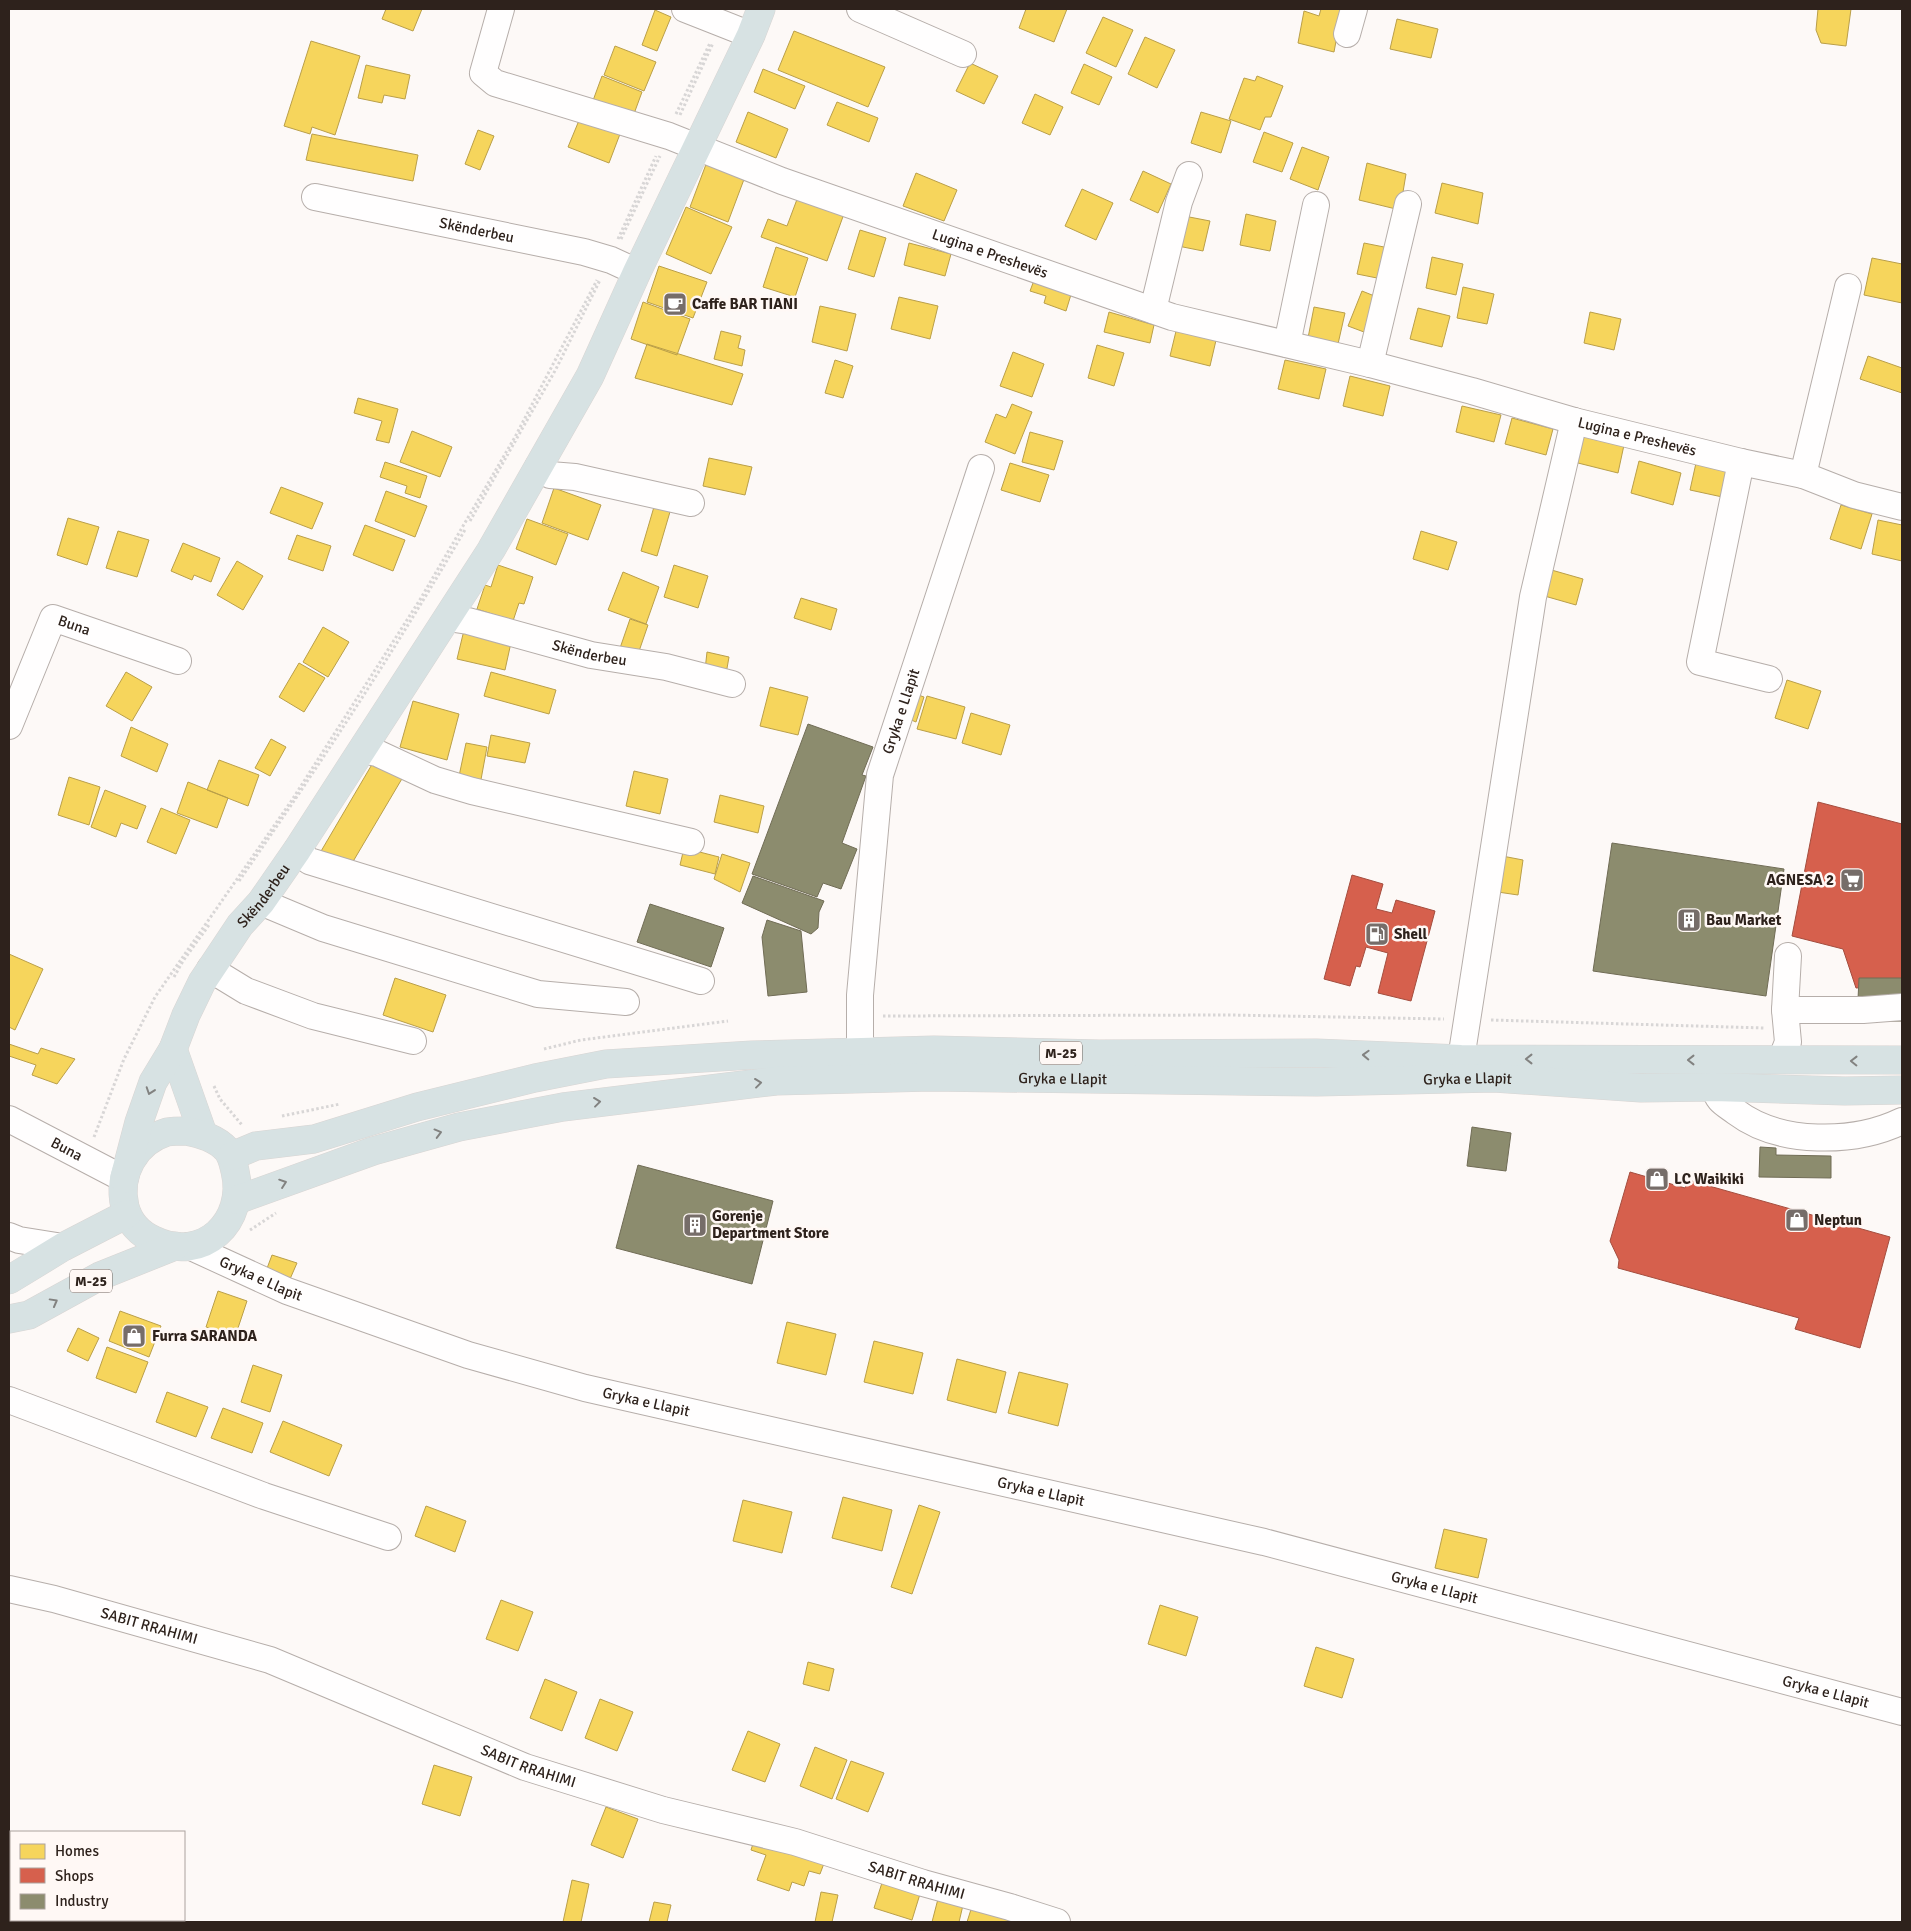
<svg xmlns="http://www.w3.org/2000/svg" width="1911" height="1931" viewBox="0 0 1911 1931" font-family="Signika,sans-serif">
  <style>
    .homes { fill: #f6d55c; stroke: #ba9f49 }
    .shops { fill: #d6604d; stroke: #a44d3e }
    .industry { fill: #8c8c6e; stroke: #706c55 }
    .lines { fill: none; stroke-linecap: round; stroke-linejoin: round }
    .minor-casing { stroke: #b6aeaa; stroke-width: 28 }
    .major-casing { stroke: #d9d5d3; stroke-width: 29 }
    .path { stroke: #d8d6d6; stroke-width: 3; stroke-dasharray: 2.5 2.5; stroke-linecap: butt }
    .minor { stroke: #fffefe; stroke-width: 26 }
    .major { stroke: #d7e2e3; stroke-width: 28 }
    .oneway { stroke: #828280 }
    .labels { text-anchor: middle; dominant-baseline: central; stroke-width: 5; stroke-linejoin: round; paint-order: stroke }
    .shield { fill: #fff8f5; stroke: #6d625d; stroke-width: 1 }
    .shield-label { font-size: 14px; font-weight: bold; fill: #2e221c }
    .street-label { font-size: 15px; fill: #2e221c; stroke: #fff8f5 }
    .poi-label { font-size: 15px; font-weight: bold; fill: #2e221c; stroke: #fff8f5; text-anchor: start }
  </style>
  <rect width="100%" height="100%" fill="#fdf9f7"/>
  <path class="homes" d="M386,9H422L413,31L382,19Z
    M1026,9H1067L1054,42L1019,28Z
    M1321,9H1342L1334,52L1298,43L1304,11L1319,16Z
    M1818,9H1851L1846,46L1821,43L1816,30Z
    M655,10L671,17L657,51L642,45Z
    M1103,17L1133,30L1116,67L1086,53Z
    M1397,19L1438,29L1431,58L1390,49Z
    M794,31L885,67L868,107L778,70Z
    M1145,37L1175,50L1157,88L1128,74Z
    M311,41L360,56L335,135L312,127L310,134L284,126Z
    M615,46L656,62L644,91L604,75Z
    M970,63L998,76L984,104L956,91Z
    M1084,64L1112,77L1099,105L1071,93Z
    M366,65L410,75L405,99L384,95L382,103L358,98Z
    M763,69L805,86L795,109L754,92Z
    M602,76L642,92L631,122L591,106Z
    M1257,76L1283,86L1271,117H1265L1260,130L1229,119L1244,78L1255,81Z
    M1035,94L1063,107L1050,135L1022,123Z
    M837,102L878,118L869,142L827,125Z
    M748,112L788,129L776,158L736,142Z
    M1201,112L1231,121L1221,153L1191,143Z
    M580,118L620,134L609,163L568,147Z
    M478,130L494,136L480,170L465,164Z
    M1264,132L1293,143L1282,172L1253,162Z
    M312,134L418,155L413,181L306,160Z
    M1302,147L1329,157L1318,190L1290,179Z
    M708,159L746,174L728,222L690,207Z
    M1367,163L1406,174L1400,210L1359,200Z
    M1143,171L1171,184L1158,213L1130,200Z
    M916,173L957,190L944,221L903,206Z
    M1442,183L1483,193L1478,224L1435,213Z
    M1082,189L1113,203L1096,240L1065,226Z
    M799,194L845,211L827,261L761,237L768,219L787,226Z
    M686,207L732,227L711,274L666,254Z
    M1246,214L1276,221L1270,251L1240,245Z
    M1179,215L1210,221L1203,251L1173,245Z
    M860,230L886,238L874,277L848,269Z
    M909,243L951,254L945,276L904,265Z
    M1364,243L1394,249L1387,280L1357,274Z
    M776,247L808,258L795,297L763,287Z
    M1432,257L1463,264L1456,295L1426,288Z
    M1872,258L1902,264V303L1864,295Z
    M659,266L707,282L693,318L647,302Z
    M1036,275L1073,288L1066,311L1044,303L1046,296L1030,291Z
    M1463,287L1494,294L1487,324L1457,318Z
    M1362,291L1377,297L1364,332L1348,326Z
    M899,297L938,306L930,339L891,329Z
    M643,302L690,319L677,355L631,339Z
    M820,306L856,314L847,351L812,342Z
    M1314,307L1345,313L1338,344L1308,338Z
    M1418,308L1450,316L1442,347L1410,339Z
    M1109,312L1154,325L1150,343L1104,332Z
    M1590,312L1621,319L1614,350L1584,343Z
    M1177,327L1217,336L1210,366L1170,356Z
    M721,331L741,336L738,348L745,350L742,366L714,359Z
    M647,344L743,374L732,405L635,378Z
    M1097,345L1124,353L1114,386L1088,378Z
    M1013,352L1044,364L1032,397L1000,386Z
    M1868,356L1902,368V393L1860,379Z
    M835,360L853,366L843,398L825,393Z
    M1285,360L1326,369L1319,399L1278,389Z
    M1350,376L1390,386L1383,416L1343,406Z
    M358,398L398,409L389,443L376,440L382,421L354,413Z
    M1012,404L1032,412L1015,454L985,442L996,414L1006,418Z
    M1462,406L1501,415L1494,442L1456,432Z
    M1512,418L1553,429L1546,455L1505,444Z
    M412,431L452,447L440,477L400,462Z
    M1030,432L1063,441L1054,470L1022,462Z
    M1581,434L1624,445L1618,473L1574,462Z
    M709,458L752,467L745,495L703,486Z
    M1639,461L1681,473L1673,505L1631,493Z
    M385,462L427,476L420,498L405,493L407,486L380,477Z
    M1010,463L1049,475L1040,502L1001,490Z
    M1696,463L1733,471L1727,498L1690,490Z
    M281,487L323,503L312,529L270,513Z
    M554,488L601,505L588,540L542,523Z
    M386,491L427,506L415,537L375,521Z
    M656,500L672,505L657,556L641,551Z
    M1841,505L1872,514L1861,549L1830,539Z
    M68,518L99,527L87,565L57,555Z
    M527,519L568,534L556,565L516,549Z
    M1878,520L1902,525V561L1872,554Z
    M365,525L405,540L393,571L353,555Z
    M118,531L149,540L137,577L106,568Z
    M1421,531L1457,542L1448,570L1413,559Z
    M297,535L331,546L323,571L288,559Z
    M183,543L220,558L211,582L194,575L192,580L171,571Z
    M237,561L263,576L243,610L217,595Z
    M498,565L533,577L524,604L519,603L513,621L477,609L485,585L491,587Z
    M674,565L708,576L698,608L664,597Z
    M1548,569L1583,579L1576,605L1541,595Z
    M623,572L659,587L646,624L608,610Z
    M801,598L837,609L831,630L794,618Z
    M630,619L648,625L636,660L618,654Z
    M465,626L512,638L505,670L457,659Z
    M323,627L349,642L328,677L303,662Z
    M707,652L729,657L726,674L705,670Z
    M299,663L325,678L304,712L279,697Z
    M126,672L152,687L132,721L106,706Z
    M491,672L556,690L549,714L484,696Z
    M1787,680L1821,691L1808,729L1775,718Z
    M770,687L808,697L798,735L760,726Z
    M913,693L924,697L916,722L904,717Z
    M927,696L965,707L956,739L917,729Z
    M413,701L459,714L447,760L400,747Z
    M971,713L1010,725L1001,755L962,743Z
    M131,727L168,744L157,772L121,756Z
    M491,735L530,743L525,763L487,756Z
    M271,739L286,747L270,776L255,768Z
    M466,743L487,747L480,785L458,781Z
    M219,760L259,775L248,806L207,790Z
    M374,761L403,777L348,870L317,858Z
    M634,771L668,779L660,814L626,806Z
    M69,777L100,787L89,825L58,815Z
    M188,782L228,798L217,828L177,813Z
    M105,790L146,806L137,829L121,823L116,837L91,827Z
    M720,795L764,806L758,833L714,822Z
    M161,808L190,820L176,854L147,842Z
    M684,848L719,857L715,874L680,865Z
    M722,854L750,863L740,892L714,879Z
    M1497,855L1523,860L1518,895L1491,891Z
    M9,954L43,969L15,1030L9,1027Z
    M395,978L446,995L433,1032L383,1015Z
    M9,1044L38,1054L41,1048L75,1059L57,1084L32,1075L36,1065L9,1056Z
    M272,1255L297,1263L290,1279L266,1271Z
    M218,1291L247,1301L235,1337L206,1327Z
    M120,1311L161,1326L149,1357L109,1341Z
    M787,1322L836,1334L826,1375L777,1363Z
    M78,1328L99,1338L88,1361L67,1351Z
    M874,1341L923,1353L913,1394L864,1382Z
    M107,1347L148,1362L136,1393L96,1378Z
    M957,1359L1006,1372L996,1413L947,1400Z
    M253,1365L282,1375L270,1412L241,1402Z
    M1019,1372L1068,1384L1058,1426L1008,1413Z
    M167,1392L208,1407L196,1437L156,1422Z
    M223,1408L263,1423L252,1453L211,1438Z
    M283,1421L342,1445L329,1476L270,1452Z
    M843,1497L892,1510L882,1551L832,1538Z
    M743,1500L792,1512L782,1553L733,1541Z
    M919,1505L940,1512L912,1594L891,1587Z
    M426,1506L466,1521L455,1552L415,1536Z
    M1444,1529L1487,1539L1478,1578L1435,1568Z
    M501,1600L533,1612L518,1651L486,1639Z
    M1160,1605L1198,1617L1186,1656L1148,1644Z
    M1316,1647L1354,1659L1342,1698L1304,1686Z
    M808,1662L834,1669L829,1691L803,1684Z
    M545,1679L577,1692L562,1731L530,1718Z
    M600,1699L633,1712L617,1751L585,1738Z
    M748,1731L780,1744L765,1782L732,1770Z
    M815,1747L847,1760L832,1799L800,1786Z
    M851,1761L884,1773L868,1812L836,1799Z
    M434,1765L472,1777L460,1816L422,1804Z
    M606,1807L638,1819L623,1858L591,1845Z
    M756,1834L826,1858L820,1874L809,1871L804,1886L792,1882L789,1891L757,1880L766,1855L751,1850Z
    M886,1870L924,1881L912,1920L874,1908Z
    M572,1880L589,1884L581,1922H563Z
    M821,1892L838,1895L832,1922H815Z
    M939,1895L964,1901L959,1922H932Z
    M974,1900L1014,1913L1011,1922H967Z
    M654,1902L671,1905L667,1922H649Z"/>
  <path class="shops" d="M1818,802L1902,824V985L1856,988L1843,949L1792,936Z
    M1352,875L1383,884L1376,909L1392,913L1396,900L1435,911L1411,1001L1378,993L1388,953L1366,947L1360,967L1356,966L1350,986L1324,979Z
    M1630,1172L1685,1188L1688,1180L1890,1237L1860,1348L1795,1329L1799,1318L1618,1268L1619,1260L1610,1241Z"/>
  <path class="industry" d="M808,724L873,747L862,775L866,776L842,843L857,849L841,889L823,883L817,897L752,874Z
    M1612,843L1784,869L1766,996L1593,971Z
    M753,876L824,901L819,912L818,928L811,934L742,903Z
    M650,904L724,928L711,967L637,942Z
    M767,920L801,931L807,992L768,996L762,937Z
    M1859,978H1902V1021H1857Z
    M1472,1127L1511,1133L1506,1171L1467,1166Z
    M1760,1147L1776,1148V1155L1831,1156V1178L1759,1177Z
    M638,1165L773,1201L752,1284L616,1248Z"/>
  <g class="lines">
    <g class="minor-casing">
      <g id="minor">
        <path id="s1" d="M501,9L483,73L495,83L669,136L782,181L1172,317L1370,364L1472,391L1574,421L1741,462L1803,475L1854,495L1902,507"/>
        <path d="M685,9L751,35"/>
        <path d="M860,9L963,54"/>
        <path d="M1347,34L1354,9"/>
        <path id="s2" d="M315,197L584,252L611,260L637,272"/>
        <path d="M1153,310L1179,202L1189,175"/>
        <path d="M1287,344L1316,205"/>
        <path d="M1370,364L1408,204"/>
        <path d="M1741,462L1700,662L1769,679"/>
        <path d="M538,467L550,475L575,477L691,503"/>
        <path d="M1803,475L1848,287"/>
        <path id="s3" d="M448,618L468,621L591,655L666,667L732,684"/>
        <path id="s4" d="M9,726L53,618L178,661"/>
        <path d="M363,750L377,753L435,780L472,791L691,842"/>
        <path d="M297,850L309,861L701,981"/>
        <path d="M261,902L323,928L538,994L626,1002"/>
        <path d="M210,969L246,991L313,1016L413,1041"/>
        <path d="M1785,1010H1863L1902,1007"/>
        <path id="s5" d="M860,1053V995L880,775L981,468"/>
        <path d="M1461,1059L1533,597L1574,421"/>
        <path d="M1781,1060L1788,1042L1785,1010L1788,956"/>
        <path d="M1714,1087C1718,1102 1724,1103 1736,1112C1780,1145 1854,1144 1902,1121"/>
        <path id="s6" d="M9,1119L124,1179"/>
        <path d="M9,1236L19,1240L63,1247"/>
        <path id="s7" d="M189,1246L287,1291L468,1355L585,1388L1264,1542L1902,1712"/>
        <path d="M9,1400L264,1496L388,1537"/>
        <path id="s8" d="M9,1589L54,1599L270,1660L525,1767L663,1810L795,1842L923,1883L1010,1907L1057,1922"/>
      </g>
    </g>
    <g class="major-casing">
      <g id="major">
        <path d="M173,1049L203,1134"/>
        <path d="M186,1131C201,1134 216,1138 227,1150C232,1156 233,1163 235,1171C247,1221 203,1264 154,1240C140,1234 129,1222 125,1207C117,1174 135,1142 167,1132C173,1131 180,1131 186,1131Z"/>
        <path d="M232,1156L256,1146L314,1139L417,1107L535,1078L606,1064L752,1055L934,1050L1099,1054L1316,1053L1461,1059L1902,1060"/>
        <path id="s9" d="M124,1179L139,1122L153,1082L173,1049L186,1015L202,982L240,925L261,902L297,850L491,550L590,376L637,272L751,35L761,9"/>
        <path id="s10" d="M237,1200L373,1151L459,1127L563,1107L776,1081L931,1077L1317,1082L1494,1078L1641,1088L1714,1087L1845,1091L1902,1090"/>
        <path d="M9,1280L63,1247L127,1214"/>
        <path d="M9,1319L29,1315L100,1276L175,1246"/>
      </g>
    </g>
    <path class="path" d="M676,114L710,43
      M680,115L713,43
      M618,239L656,156
      M621,239L660,156
      M470,521L556,369L600,280
      M239,881C319,766 396,649 466,528
      M174,977L183,961L209,925
      M883,1016L1229,1015L1444,1019
      M1491,1020L1764,1028
      M544,1049L581,1040L728,1021
      M214,1086L220,1099L242,1125
      M282,1116L340,1104
      M94,1137L124,1059L155,997L292,800L421,598L515,437L597,280
      M250,1230L276,1213"/>
    <use href="#minor" class="minor"/>
    <use href="#major" class="major"/>
  </g>
  <defs><path id="oneway-chevron" d="M-2-3.5L2.5 0L-2 3.5" fill="none" stroke-width="1.6" stroke-linecap="round" stroke-linejoin="round" transform="scale(1.25)"/></defs>
  <g class="oneway">
    <use href="#oneway-chevron" transform="translate(1366 1055) rotate(-178)"/>
    <use href="#oneway-chevron" transform="translate(1529 1059) rotate(-180)"/>
    <use href="#oneway-chevron" transform="translate(1691 1060) rotate(-180)"/>
    <use href="#oneway-chevron" transform="translate(1854 1061) rotate(-179)"/>
    <use href="#oneway-chevron" transform="translate(758 1083) rotate(-7)"/>
    <use href="#oneway-chevron" transform="translate(150 1091) rotate(109)"/>
    <use href="#oneway-chevron" transform="translate(597 1102) rotate(-7)"/>
    <use href="#oneway-chevron" transform="translate(438 1133) rotate(-15)"/>
    <use href="#oneway-chevron" transform="translate(283 1183) rotate(-19)"/>
    <use href="#oneway-chevron" transform="translate(54 1302) rotate(-29)"/>
  </g>
  <defs>
    <g id="cafe-square" transform="scale(1.25)"><rect x="-9" y="-9" width="18" height="18" rx="4" fill="#766d69" stroke="#fff8f5"/><path d="M-5.5-4.5H6V0H3Q3 3.5 0 3.5H-2.5Q-5.5 3.5-5.5 0ZM3-3.2v2h1.7v-2ZM-6 4.5H4V6H-6Z" fill="#fff"/></g>
    <g id="supermarket-square" transform="scale(1.25)"><rect x="-9" y="-9" width="18" height="18" rx="4" fill="#766d69" stroke="#fff8f5"/><path d="M-6-5.5h2.5l.6 2H6L4.5 2H-2.5L-4.4-4H-6ZM-1.5 3.2a1.3 1.3 0 1 0 .1 0ZM3 3.2a1.3 1.3 0 1 0 .1 0Z" fill="#fff"/></g>
    <g id="building-square" transform="scale(1.25)"><rect x="-9" y="-9" width="18" height="18" rx="4" fill="#766d69" stroke="#fff8f5"/><path d="M-4-6H4V6H1V3H-1V6H-4ZM-2.5-4.3h1.7v1.8h-1.7ZM.8-4.3h1.7v1.8H.8ZM-2.5-1h1.7V.8h-1.7ZM.8-1h1.7V.8H.8Z" fill="#fff"/></g>
    <g id="fuel-square" transform="scale(1.25)"><rect x="-9" y="-9" width="18" height="18" rx="4" fill="#766d69" stroke="#fff8f5"/><path d="M-5.5-6h7V0h2V4h1.3V-2.5L3-4.5l.8-.8L6-3V5H2.5V1h-1V6h-7ZM-4.2-4.7v3.2H.2V-4.7Z" fill="#fff"/></g>
    <g id="shop-square" transform="scale(1.25)"><rect x="-9" y="-9" width="18" height="18" rx="4" fill="#766d69" stroke="#fff8f5"/><path d="M-5-2.5h2.3a2.7 3.5 0 0 1 5.4 0H5L5.5 6h-11ZM-1.5-2.5h3a1.5 2.3 0 0 0-3 0Z" fill="#fff"/></g>
  </defs>
  <g fill-rule="evenodd">
    <use href="#cafe-square" x="675" y="304"/>
    <use href="#supermarket-square" x="1852" y="880"/>
    <use href="#building-square" x="1689" y="920"/>
    <use href="#fuel-square" x="1377" y="934"/>
    <use href="#shop-square" x="1657" y="1179"/>
    <use href="#shop-square" x="1797" y="1220"/>
    <use href="#building-square" x="695" y="1225"/>
    <use href="#shop-square" x="134" y="1336"/>
  </g>
  <g class="labels">
    <g class="shield">
      <rect x="1040" y="1041.5" width="42" height="23" rx="4"/>
      <rect x="70" y="1269.5" width="42" height="23" rx="4"/>
    </g>
    <g class="shield-label">
      <text x="1061" y="1053">M-25</text>
      <text x="91" y="1281">M-25</text>
    </g>
    <g class="street-label">
      <text stroke="none"><textPath href="#s2" startOffset="165">Skënderbeu</textPath></text>
      <text stroke="none"><textPath href="#s1" startOffset="606">Lugina e Preshevës</textPath></text>
      <text stroke="none"><textPath href="#s1" startOffset="1279">Lugina e Preshevës</textPath></text>
      <text stroke="none"><textPath href="#s4" startOffset="139">Buna</textPath></text>
      <text stroke="none"><textPath href="#s3" startOffset="146">Skënderbeu</textPath></text>
      <text stroke="none"><textPath href="#s5" startOffset="346">Gryka e Llapit</textPath></text>
      <text stroke="none"><textPath href="#s9" startOffset="319">Skënderbeu</textPath></text>
      <text stroke="none"><textPath href="#s10" startOffset="841">Gryka e Llapit</textPath></text>
      <text stroke="none"><textPath href="#s10" startOffset="1246">Gryka e Llapit</textPath></text>
      <text stroke="none"><textPath href="#s6" startOffset="65">Buna</textPath></text>
      <text stroke="none"><textPath href="#s7" startOffset="79">Gryka e Llapit</textPath></text>
      <text stroke="none"><textPath href="#s7" startOffset="484">Gryka e Llapit</textPath></text>
      <text stroke="none"><textPath href="#s7" startOffset="889">Gryka e Llapit</textPath></text>
      <text stroke="none"><textPath href="#s7" startOffset="1294">Gryka e Llapit</textPath></text>
      <text stroke="none"><textPath href="#s8" startOffset="145">SABIT RRAHIMI</textPath></text>
      <text stroke="none"><textPath href="#s7" startOffset="1699">Gryka e Llapit</textPath></text>
      <text stroke="none"><textPath href="#s8" startOffset="550">SABIT RRAHIMI</textPath></text>
      <text stroke="none"><textPath href="#s8" startOffset="955">SABIT RRAHIMI</textPath></text>
    </g>
    <g class="poi-label">
      <text x="692" y="304">Caffe BAR TIANI</text>
      <text x="1834" y="880" text-anchor="end">AGNESA 2</text>
      <text x="1706" y="920">Bau Market</text>
      <text x="1394" y="934">Shell</text>
      <text x="1674" y="1179">LC Waikiki</text>
      <text x="712" y="1216">Gorenje<tspan x="712" dy="17">Department Store</tspan></text>
      <text x="1814" y="1220">Neptun</text>
      <text x="152" y="1336">Furra SARANDA</text>
    </g>
  </g>
  <rect width="1911" height="1931" fill="none" stroke="#2e221c" stroke-width="20"/>
  <rect x="10" y="1831" width="175" height="90" fill="#fff8f5" stroke="#aba29e"/>
  <rect x="20" y="1844" width="25" height="15" fill="#f6d55c" stroke="#aba29e"/>
  <text x="55" y="1856" font-size="15" fill="#2e221c">Homes</text>
  <rect x="20" y="1868" width="25" height="15" fill="#d6604d" stroke="#aba29e"/>
  <text x="55" y="1881" font-size="15" fill="#2e221c">Shops</text>
  <rect x="20" y="1894" width="25" height="15" fill="#8c8c6e" stroke="#aba29e"/>
  <text x="55" y="1906" font-size="15" fill="#2e221c">Industry</text>
</svg>
